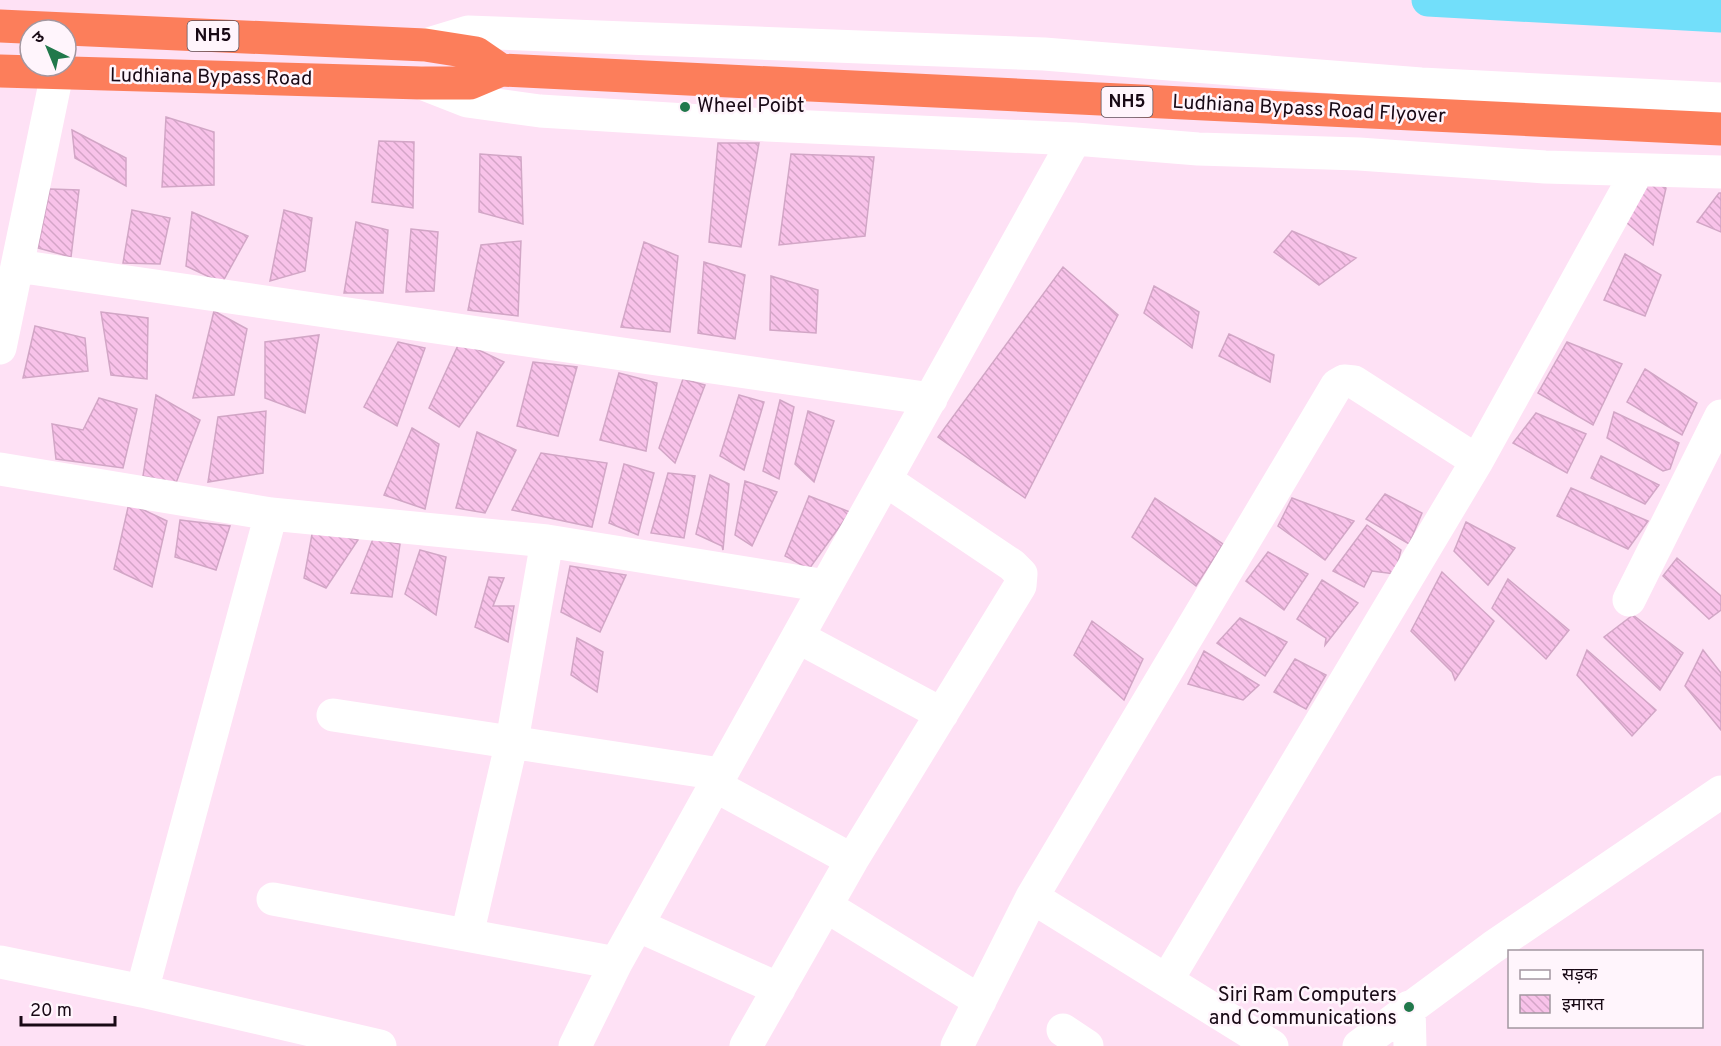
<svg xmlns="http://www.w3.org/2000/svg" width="1721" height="1046" viewBox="0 0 1721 1046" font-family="Overpass,'Noto Sans Devanagari',sans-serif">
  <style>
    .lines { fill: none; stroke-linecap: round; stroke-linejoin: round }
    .canal { stroke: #72dffa; stroke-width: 33 }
    .building { fill: url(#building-back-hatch); stroke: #d2a6c6; stroke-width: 1.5 }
    .minor { stroke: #fff; stroke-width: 33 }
    .highway { stroke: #fc7e5b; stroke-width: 33 }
    .poi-dot { fill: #21784b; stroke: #fff5fc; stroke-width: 2 }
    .labels { text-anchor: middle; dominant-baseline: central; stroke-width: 5; stroke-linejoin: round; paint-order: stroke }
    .shield { fill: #fff5fc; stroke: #5d505a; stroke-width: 1.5 }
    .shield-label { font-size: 18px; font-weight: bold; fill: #180915 }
    .street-label { font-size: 20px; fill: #180915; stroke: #fff5fc }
    .poi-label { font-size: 20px; fill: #180915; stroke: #fff5fc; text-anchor: start }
  </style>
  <defs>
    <pattern id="building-back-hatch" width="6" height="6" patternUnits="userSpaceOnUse" patternTransform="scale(1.5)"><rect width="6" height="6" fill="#f8c2e9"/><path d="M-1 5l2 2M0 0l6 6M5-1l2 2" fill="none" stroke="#d4a5c7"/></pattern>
  </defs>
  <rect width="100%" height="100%" fill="#fee1f5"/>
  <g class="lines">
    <path class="canal" d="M1428,0L1721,16"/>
  </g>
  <path class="building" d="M166,117L214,132V185L162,187Z
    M72,130L126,158V186L75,158Z
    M379,141L414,142L413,208L372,202Z
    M718,143H759L741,247L709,242Z
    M480,154L521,157L523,224L479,212Z
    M791,154L874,157L865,236L779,245Z
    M1651,179L1666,188L1653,245L1626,222Z
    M50,189L79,190L71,257L38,248Z
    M1719,193H1721V232L1697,222Z
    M132,210L170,218L160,264L123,263Z
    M284,210L312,218L305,271L270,281Z
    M192,212L248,236L222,283L186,266Z
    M356,222L388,230L383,293H344Z
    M411,229L438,232L434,291L406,292Z
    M1292,231L1356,258L1319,285L1274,252Z
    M521,241L518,316L468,310L481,245Z
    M644,242L678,256L670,332L621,327Z
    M1625,254L1661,275L1645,316L1604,300Z
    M704,262L745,275L735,339L698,333Z
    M1063,267L1118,315L1025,498L938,437Z
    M771,276L818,290L816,333L770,330Z
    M1154,286L1199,312L1192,348L1144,313Z
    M214,311L247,329L234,395L193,398Z
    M101,312L148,318L147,379L111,375Z
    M35,326L85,338L88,371L23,378Z
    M1229,334L1274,355L1270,382L1219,356Z
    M319,335L305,413L265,398V342Z
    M460,341L504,362L459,427L429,408Z
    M398,342L425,348L397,426L364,407Z
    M1567,342L1622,364L1593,425L1538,393Z
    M533,362L577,367L558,436L517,426Z
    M1645,369L1697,403L1682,435L1627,402Z
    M619,373L657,383L646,451L600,440Z
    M683,379L705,385L675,463L659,448Z
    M156,395L200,420L176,483L143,476Z
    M739,395L764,402L744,470L720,456Z
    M99,398L137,409L123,468L56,459L52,424L83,430Z
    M780,400L794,407L779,479L763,471Z
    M266,411L263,473L208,482L218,417Z
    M808,411L834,421L814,482L795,464Z
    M1614,412L1679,443L1670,469L1663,471L1607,438Z
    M1536,413L1586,434L1567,473L1513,443Z
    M412,428L439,444L425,509L384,495Z
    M477,432L516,450L485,513L456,508Z
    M541,453L607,463L592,527L512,510Z
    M1601,456L1659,485L1645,504L1591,478Z
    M624,464L654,473L638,535L609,523Z
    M668,473L695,476L684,538L651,533Z
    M710,475L729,484L723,550L722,546L696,534Z
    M745,481L777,492L752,546L735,535Z
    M1571,488L1648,521L1628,549L1557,516Z
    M1385,494L1422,513L1409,544L1366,519Z
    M809,496L850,512L809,569L785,556Z
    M1155,498L1223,544L1196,586L1132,537Z
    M1292,498L1354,521L1325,560L1278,526Z
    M129,503L167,521L152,587L114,569Z
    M180,520L230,526L216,570L175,557Z
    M1466,522L1515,548L1488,585L1454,551Z
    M1367,525L1401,550L1395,574L1372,571L1364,587L1333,571Z
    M313,529L358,540L326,588L304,578Z
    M373,539L400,544L392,597L351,593Z
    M420,550L446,557L436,615L405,594Z
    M1268,552L1308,574L1284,610L1246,581Z
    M1677,558L1721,596V610L1709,619L1663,576Z
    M570,566L626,575L600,632L561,612Z
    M1442,572L1494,621L1455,680L1452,672L1411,631Z
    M489,577L504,578L493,606H514L508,642L475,627Z
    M1508,579L1569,630L1546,659L1492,608Z
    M1322,580L1358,603L1325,645L1326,638L1297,619Z
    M1633,615L1683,653L1660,690L1604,637Z
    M1240,618L1287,642L1265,676L1217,643Z
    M1092,621L1143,659L1124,700L1074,655Z
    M577,638L603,652L597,692L571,675Z
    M1587,650L1656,710L1632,736L1577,675Z
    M1703,650L1721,673V730L1685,686Z
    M1204,651L1259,685L1243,700L1188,684Z
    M1295,659L1326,675L1306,709L1274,692Z"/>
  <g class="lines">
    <path class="minor" d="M425,45L468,32L1044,54L1421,84L1721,99
      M421,83L467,101L540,111L767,125L1075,139L1198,149L1359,154L1545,167L1721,172
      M17,266L931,399
      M0,348L57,74
      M0,469L271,514L547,541L826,586
      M1629,600L1721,416
      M798,637L942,714
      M333,715L720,774
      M714,785L852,860
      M1032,897L1272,1046
      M273,899L616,963
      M826,906L980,1001
      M637,925L779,989
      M467,935L512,741L547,541
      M0,962L142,991L271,514
      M1167,980L1477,461
      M142,991L380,1046
      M1409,1007L1410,1046
      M1063,1030L1087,1046
      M575,1046L616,963L1075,139
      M746,1046L852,860L1020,586L1021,574L1012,565L887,481
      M957,1046L1032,897L1337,385L1344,381L1354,382L1477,461L1638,170
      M1359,1046L1493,947L1721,792"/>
    <path class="highway" d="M0,26L425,45L476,53L501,70
      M0,71L421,83H470L501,70L1721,129"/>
  </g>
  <g class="poi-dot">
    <circle cx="685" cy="107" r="6"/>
    <circle cx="1409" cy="1007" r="6"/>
  </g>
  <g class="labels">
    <g class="shield">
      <rect x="187.5" y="21" width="51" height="30" rx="4.5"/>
      <rect x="1101.5" y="87" width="51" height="30" rx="4.5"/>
    </g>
    <g class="shield-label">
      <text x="213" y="36">NH5</text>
      <text x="1127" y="102">NH5</text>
    </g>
    <g class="street-label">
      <text transform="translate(211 78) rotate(1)">Ludhiana Bypass Road</text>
      <text transform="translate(1309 110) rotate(3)">Ludhiana Bypass Road Flyover</text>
    </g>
    <g class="poi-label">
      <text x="697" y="107">Wheel Poibt</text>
      <text x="1397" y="996" text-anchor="end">Siri Ram Computers<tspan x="1397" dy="23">and Communications</tspan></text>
    </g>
  </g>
  <rect x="1508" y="950" width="195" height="78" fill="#fff5fc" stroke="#a397a0" stroke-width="1.5"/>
  <rect x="1520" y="970" width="30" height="9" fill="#ffffff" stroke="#a397a0" stroke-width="1.5"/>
  <text x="1562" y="980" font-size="18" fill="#180915">सड़क</text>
  <rect x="1520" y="995" width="30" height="18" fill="url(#building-back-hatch)" stroke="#a397a0" stroke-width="1.5"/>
  <text x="1562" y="1010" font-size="18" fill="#180915">इमारत</text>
  <g transform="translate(48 48) rotate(317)"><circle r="28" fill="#fff5fc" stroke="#a397a0" stroke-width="1.5"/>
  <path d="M0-4.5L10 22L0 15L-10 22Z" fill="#21784b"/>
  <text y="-9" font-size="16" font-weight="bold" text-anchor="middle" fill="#180915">उ</text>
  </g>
  <path d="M21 1016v9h94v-9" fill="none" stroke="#180915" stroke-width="3"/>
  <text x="30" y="1016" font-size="18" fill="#180915" stroke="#fff5fc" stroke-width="4.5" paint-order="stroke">20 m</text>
</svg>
